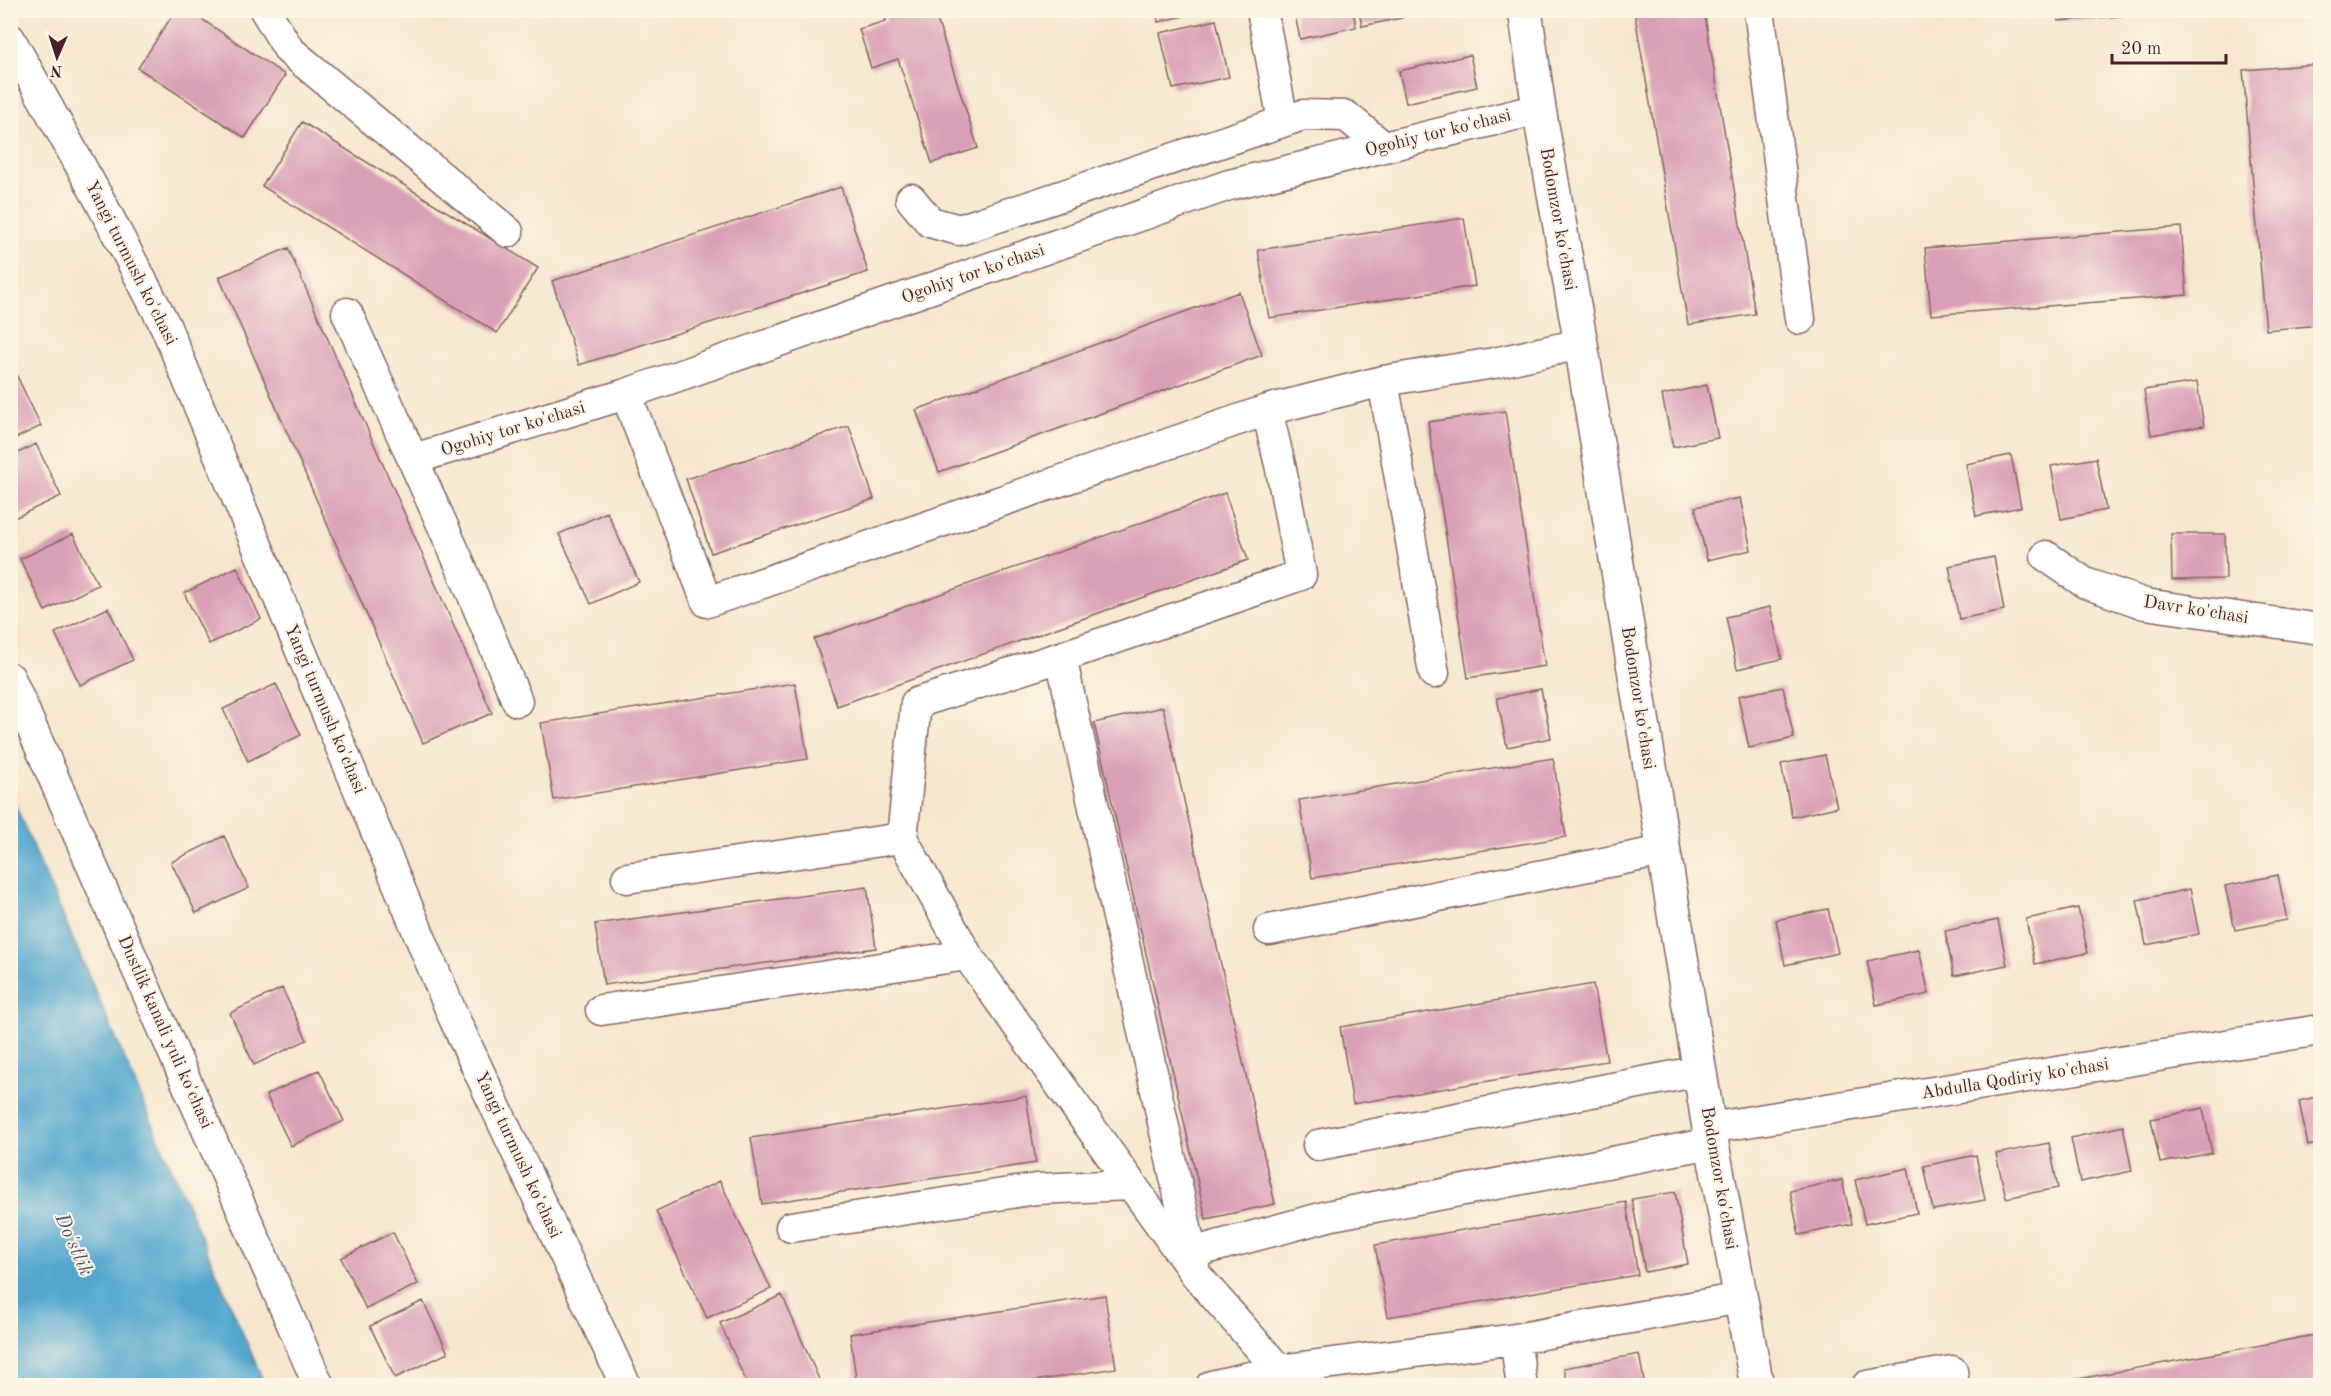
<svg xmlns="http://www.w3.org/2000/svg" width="2331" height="1396" viewBox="0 0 2331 1396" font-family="'Old Standard TT',serif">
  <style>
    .water { fill: #53a7cf; stroke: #4e637d; stroke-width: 1.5 }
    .building { fill: #d99fb6 }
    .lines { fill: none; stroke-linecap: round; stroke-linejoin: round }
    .minor-casing { stroke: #866564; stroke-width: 33 }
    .tertiary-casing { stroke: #866564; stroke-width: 36 }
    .minor { stroke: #fff; stroke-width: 30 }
    .tertiary { stroke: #fff; stroke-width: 33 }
    .labels { text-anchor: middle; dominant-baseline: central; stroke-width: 4.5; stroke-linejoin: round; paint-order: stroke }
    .street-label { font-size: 18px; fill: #4a1f2b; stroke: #fcf5e5 }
    .water-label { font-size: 20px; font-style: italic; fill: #4e556d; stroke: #fcf5e5 }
  </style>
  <rect width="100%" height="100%" fill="#fcf5e5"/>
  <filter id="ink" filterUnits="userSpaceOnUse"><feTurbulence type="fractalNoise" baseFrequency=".0167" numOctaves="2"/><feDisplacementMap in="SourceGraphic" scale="12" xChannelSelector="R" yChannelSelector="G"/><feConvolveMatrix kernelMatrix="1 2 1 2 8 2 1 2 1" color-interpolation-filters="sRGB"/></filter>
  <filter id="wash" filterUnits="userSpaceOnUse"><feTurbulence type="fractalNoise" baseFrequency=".008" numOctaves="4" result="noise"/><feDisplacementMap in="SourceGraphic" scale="24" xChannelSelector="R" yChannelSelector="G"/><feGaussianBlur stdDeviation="1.35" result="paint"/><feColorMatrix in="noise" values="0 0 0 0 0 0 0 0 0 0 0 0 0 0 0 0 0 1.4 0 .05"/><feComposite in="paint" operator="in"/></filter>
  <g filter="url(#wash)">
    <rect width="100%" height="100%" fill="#f5e7ce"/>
    <path class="water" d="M10,793L265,1385H11Z"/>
    <g id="blocks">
      <path class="building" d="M176,10H188L285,75L245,138L138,68Z
        M883,10H934L978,148L932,163L898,59L871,68L859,29L886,21Z
        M1156,10H1205V11L1158,22Z
        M1294,10H1353L1356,27L1300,39Z
        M1359,10H1401L1402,18L1362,26Z
        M1634,10H1704L1755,314L1688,325Z
        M2057,10H2170V12L2058,21Z
        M1216,20L1229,77L1173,89L1160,33Z
        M1470,55L1477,87L1406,103L1399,71Z
        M2320,64V325L2266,330L2243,70Z
        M302,122L538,268L497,333L262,186Z
        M841,187L868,272L579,365L552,281Z
        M1464,218L1475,286L1269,318L1258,250Z
        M2181,227L2187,295L1931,315L1925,248Z
        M288,248L492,713L423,743L219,277Z
        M1239,292L1262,355L939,472L916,410Z
        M16,374L41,426L10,441V377Z
        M2197,382L2204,426L2151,435L2144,390Z
        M1707,385L1718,438L1673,447L1662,395Z
        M1505,411L1545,666L1468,678L1428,422Z
        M849,426L874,499L711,553L686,479Z
        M36,444L61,496L10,520V457Z
        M2011,455L2021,507L1976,516L1966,464Z
        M2096,458L2106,510L2061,519L2051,466Z
        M1225,493L1248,560L837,706L814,639Z
        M1740,498L1751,550L1707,560L1695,507Z
        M607,512L639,582L591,604L559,534Z
        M73,534L98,585L45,611L20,559Z
        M2171,534H2225L2226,579L2172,580Z
        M1994,557L2004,610L1959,619L1949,566Z
        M237,567L261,619L209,644L184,593Z
        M1770,607L1782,659L1737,669L1726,617Z
        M108,608L133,660L80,685L55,633Z
        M795,683L808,759L554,800L541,723Z
        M276,684L301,735L248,761L223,709Z
        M1783,687L1794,738L1749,748L1738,696Z
        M1541,689L1551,738L1507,747L1497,698Z
        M1163,707L1275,1204L1206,1219L1094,723Z
        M1825,755L1837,807L1792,817L1781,764Z
        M1553,758L1566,837L1312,878L1299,800Z
        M224,836L249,888L196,913L171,862Z
        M2278,875L2287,920L2235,930L2225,886Z
        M867,887L876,948L604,985L595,924Z
        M2190,889L2199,934L2146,945L2137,900Z
        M2078,908L2088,953L2035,964L2026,919Z
        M1828,909L1838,953L1785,965L1776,920Z
        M1998,920L2007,965L1954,976L1945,931Z
        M1919,950L1929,994L1876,1005L1867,961Z
        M1593,984L1607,1061L1353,1104L1340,1027Z
        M282,988L307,1040L254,1065L230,1013Z
        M319,1070L344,1121L291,1146L266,1095Z
        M1026,1096L1036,1163L762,1204L751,1138Z
        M2320,1096V1143L2308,1146L2299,1101Z
        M2203,1108L2212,1153L2160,1163L2151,1119Z
        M2123,1126L2132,1171L2080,1182L2071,1138Z
        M2049,1143L2058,1188L2006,1198L1996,1154Z
        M1976,1155L1985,1200L1933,1210L1924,1166Z
        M1908,1168L1917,1213L1865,1224L1855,1180Z
        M1842,1180L1852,1224L1799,1235L1790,1191Z
        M720,1181L771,1289L707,1318L656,1211Z
        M1675,1192L1688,1264L1645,1272L1632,1199Z
        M1626,1202L1638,1275L1388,1317L1375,1245Z
        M393,1232L418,1284L366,1309L341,1258Z
        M782,1295L822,1386H748L720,1323Z
        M1105,1295L1116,1368L1002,1386H857L850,1334Z
        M423,1301L448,1353L395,1378L370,1326Z
        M2320,1334V1386H2051V1384Z
        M1639,1354L1645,1386H1568L1564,1368Z"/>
    </g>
  </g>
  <g filter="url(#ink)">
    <use href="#blocks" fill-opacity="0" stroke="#866564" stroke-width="1.5"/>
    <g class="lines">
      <g class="minor-casing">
        <path id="minor" d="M265,10L289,50L508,232
          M1262,10L1283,121
          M1759,10L1800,319
          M10,39L99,199L165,325L453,1016L626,1386
          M911,199L930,222L959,230L1303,115L1346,116L1384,147
          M347,313L459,562L517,701
          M1383,381L1434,673
          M626,394L707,602L1267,410
          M414,459L626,394L1229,185L1539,109
          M2046,556L2085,583L2145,604L2320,629
          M1061,657L1194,1264
          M10,678L319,1386
          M627,878L902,838
          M1269,930L1663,851
          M601,1010L967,955
          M1709,1128L2320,1030
          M1318,1145L1700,1071
          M791,1227L1036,1189L1130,1185
          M1191,1253L1332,1215L1712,1143
          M1515,1339L1522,1386
          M1279,1370L1197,1276L967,955L902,838L916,703L1061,657L1301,575L1281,469L1267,410L1383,381L1494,363L1581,344
          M1211,1386L1279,1370L1515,1339L1741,1298
          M1867,1386L1952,1371L1954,1386"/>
      </g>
      <g class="tertiary-casing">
        <path id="tertiary" d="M1525,10L1539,109L1581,344L1709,1128L1757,1386"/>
      </g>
      <use href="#minor" class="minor"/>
      <use href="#tertiary" class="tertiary"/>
    </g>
  </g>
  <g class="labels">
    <g class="street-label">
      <text transform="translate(1438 133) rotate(-14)">Ogohiy tor ko'chasi</text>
      <text transform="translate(1558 219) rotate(80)">Bodomzor ko'chasi</text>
      <text transform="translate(131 263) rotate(63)">Yangi turmush ko'chasi</text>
      <text transform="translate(973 274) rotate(-19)">Ogohiy tor ko'chasi</text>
      <text transform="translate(513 429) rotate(-17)">Ogohiy tor ko'chasi</text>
      <text transform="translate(2196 610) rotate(9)">Davr ko'chasi</text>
      <text transform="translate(1638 698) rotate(81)">Bodomzor ko'chasi</text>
      <text transform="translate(325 709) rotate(67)">Yangi turmush ko'chasi</text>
      <text transform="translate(165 1032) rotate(66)">Dustlik kanali yuli ko'chasi</text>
      <text transform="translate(2015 1079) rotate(-9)">Abdulla Qodiriy ko'chasi</text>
      <text transform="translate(518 1155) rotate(65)">Yangi turmush ko'chasi</text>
      <text transform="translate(1719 1178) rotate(80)">Bodomzor ko'chasi</text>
    </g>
    <g class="water-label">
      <text transform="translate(73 1245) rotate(66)">Do'stlik</text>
    </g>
  </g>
  <rect width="2331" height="1396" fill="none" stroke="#fcf5e5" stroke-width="36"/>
  <g transform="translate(57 57) rotate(183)" stroke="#fcf5e5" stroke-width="4.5" paint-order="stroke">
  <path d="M0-4.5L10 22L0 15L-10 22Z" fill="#4a1f2b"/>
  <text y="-9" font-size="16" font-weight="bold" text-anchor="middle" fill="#4a1f2b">N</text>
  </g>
  <path d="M2112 54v9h114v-9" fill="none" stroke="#4a1f2b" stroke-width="3"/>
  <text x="2121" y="54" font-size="18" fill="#4a1f2b" stroke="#fcf5e5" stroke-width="4.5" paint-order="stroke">20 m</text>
</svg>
